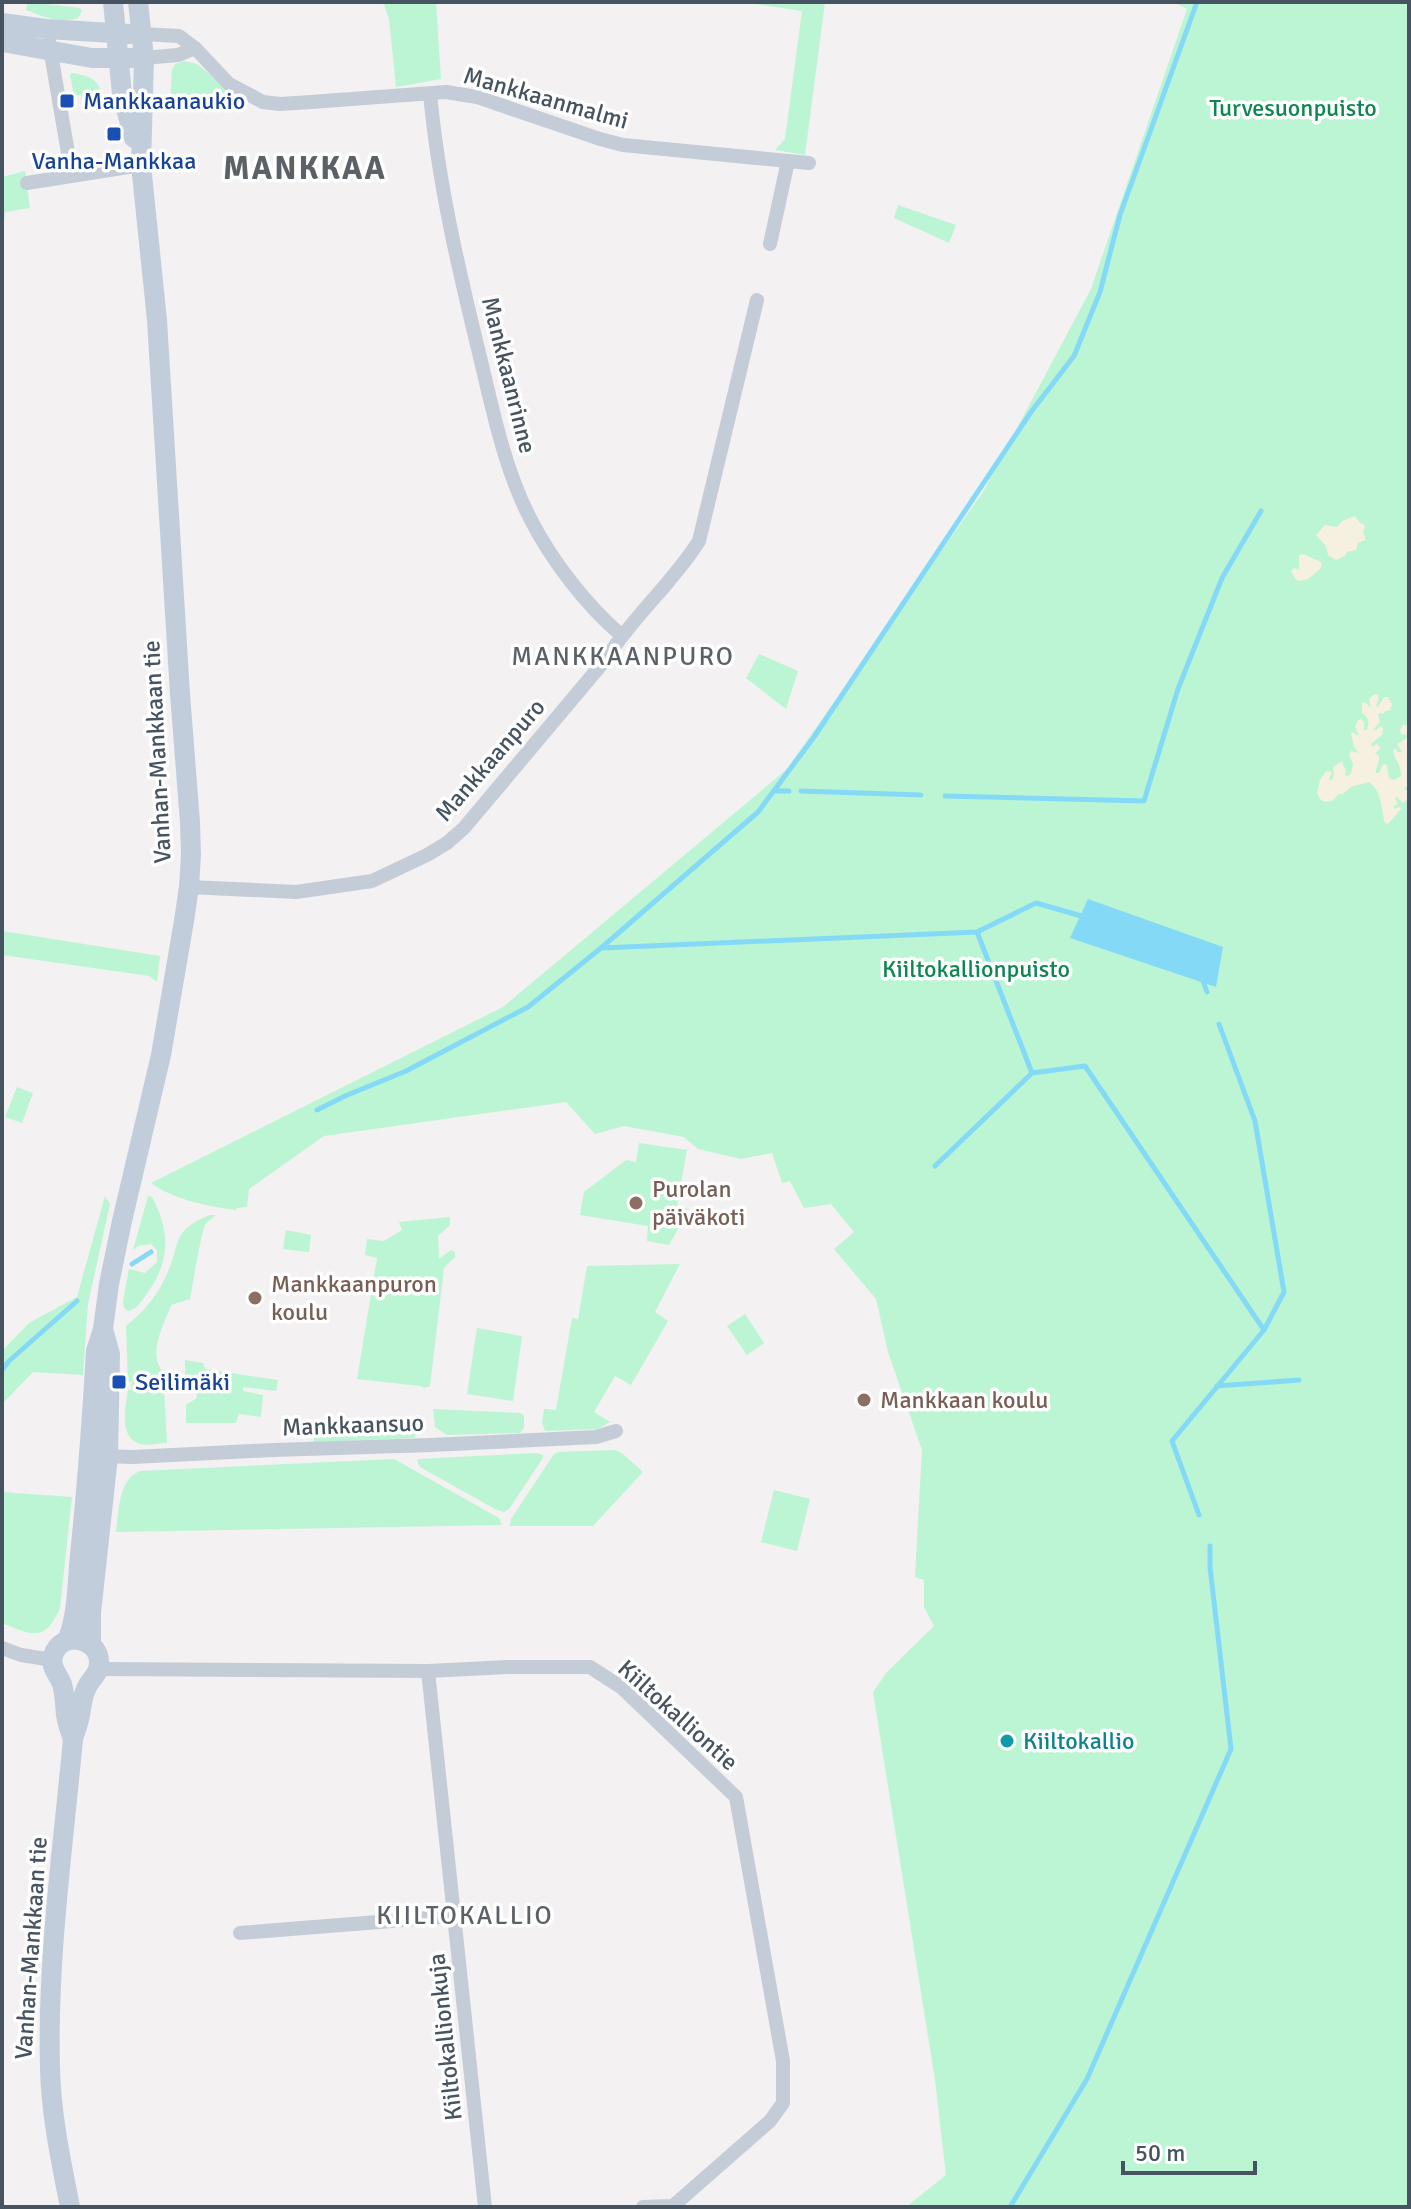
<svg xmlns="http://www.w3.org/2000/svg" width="1411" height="2209" viewBox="0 0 1411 2209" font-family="Signika,sans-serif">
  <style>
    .green { fill: #bbf5d4 }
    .sand { fill: #f6f0e0 }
    .water { fill: #84daf6 }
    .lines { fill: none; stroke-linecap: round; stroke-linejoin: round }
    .stream { stroke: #84daf6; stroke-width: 5 }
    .minor { stroke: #c3ccd7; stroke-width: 14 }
    .secondary { stroke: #c2cddc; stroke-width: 20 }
    .transit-dot { fill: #1a4fb4; stroke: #fff; stroke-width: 3 }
    .education-dot { fill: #8d6e63; stroke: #fff; stroke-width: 3 }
    .culture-dot { fill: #0f9aa8; stroke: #fff; stroke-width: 3 }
    .labels { text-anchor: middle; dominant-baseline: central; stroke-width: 7; stroke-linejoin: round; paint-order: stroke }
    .street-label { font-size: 24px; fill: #465361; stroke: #fff }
    .transit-label { font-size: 24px; fill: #164399; stroke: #fff; text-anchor: start }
    .park-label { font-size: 24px; fill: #0c874f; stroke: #fff }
    .education-label { font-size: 24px; fill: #785e54; stroke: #fff; text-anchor: start }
    .culture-label { font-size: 24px; fill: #0d838f; stroke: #fff; text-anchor: start }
    .neighbourhood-label { font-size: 26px; letter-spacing: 2px; fill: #5c6167; stroke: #fff }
    .district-label { font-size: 32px; font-weight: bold; letter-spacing: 2px; fill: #5c6167; stroke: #fff }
  </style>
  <rect width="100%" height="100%" fill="#f3f1f1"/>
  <path class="green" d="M28,2L80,8L82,11L78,18C59,24 44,17 26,10Z
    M383,2H436L441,79L396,87L389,19Z
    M742,2H825L805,155L775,150L785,139L802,11Z
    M1174,2H1409V2207H906L946,2175L935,2080L873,1692L887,1672L934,1626L924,1607V1580L915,1577L922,1450L888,1352L876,1299L834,1249L854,1232L831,1204L804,1208L790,1181L782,1183L772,1153L741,1159L698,1149L684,1137L624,1126L595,1134L566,1102L324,1136L249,1189L247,1207L237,1208L236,1210C210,1207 172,1199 151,1183L503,1007L786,770L983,492L1091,289L1187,9Z
    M184,61L197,64L232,92L235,98L232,105C222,110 184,115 175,109C173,108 172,106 170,104L172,70L175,64Z
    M72,73C97,77 101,83 105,108L83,110L81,95H74L70,75Z
    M25,171L30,208L5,212L2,243V177Z
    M898,205L956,225L949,243L894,218Z
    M759,654L798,671L786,709L746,678Z
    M2,931L160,956L157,982L149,976L2,955Z
    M17,1087L33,1093L22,1123L5,1117Z
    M639,1143L687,1150L677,1206L689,1209L669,1245L647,1241L648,1226L580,1215L584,1192L626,1160L636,1162Z
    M105,1196L110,1204L88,1304L83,1375L33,1372L4,1402L2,1415V1351L29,1323L77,1297Z
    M148,1196L152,1197C171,1232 170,1263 146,1295C141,1302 137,1309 128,1311L124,1308L123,1301L129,1269L145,1273L157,1262V1250L151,1244L138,1246L133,1250Z
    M210,1215H216C213,1218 209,1220 206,1223C202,1227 192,1288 190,1299L171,1305C164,1325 147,1353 163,1372L167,1443C159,1443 147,1446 140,1444C118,1438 126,1406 128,1390H131L132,1382L128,1381L126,1326C144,1311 155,1299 165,1278C182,1245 169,1231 210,1215Z
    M450,1217V1225L438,1236L439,1259L451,1250L455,1252V1257L444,1268L430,1386L424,1388L420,1386L357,1379L377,1258L365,1255L367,1239L384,1241L402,1230L399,1222Z
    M286,1230L311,1235L309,1252L283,1249Z
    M680,1264L655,1312L668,1321L631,1385L615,1376L594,1412L610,1422L598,1429L545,1431L542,1422L544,1409L556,1410L572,1318L578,1319L587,1266Z
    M745,1314L764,1343L747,1355L727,1326Z
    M477,1328L522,1336L513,1401L467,1394Z
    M185,1360L203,1363L205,1369L278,1380L276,1391L243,1387V1391L263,1395L261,1417L239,1414L236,1423H186V1405L197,1398L195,1381L185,1377Z
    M433,1409L521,1413L524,1416V1428L520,1433L447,1435L435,1427Z
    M414,1431L416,1433L415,1438L314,1442V1435Z
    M615,1450L623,1454L643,1472L593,1526H510L511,1519L554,1454L558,1452Z
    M536,1453L543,1455V1458L509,1509L504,1512L495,1509L420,1467L417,1461L418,1459Z
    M394,1459L499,1518L502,1525L116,1532C119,1511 118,1480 140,1471Z
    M774,1490L810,1499L797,1551L761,1542Z
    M2,1492L72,1497L60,1608C45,1643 32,1635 2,1623Z"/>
  <path class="sand" d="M1355,516L1360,523L1365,525L1363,534L1365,536V540L1358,543L1356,550L1347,552L1345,556L1336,560L1328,555L1326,546L1316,535L1325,525L1337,527L1342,521Z
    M1303,554L1321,562V568C1314,575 1306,583 1296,580L1291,571L1294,568L1299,570V555Z
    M1377,694L1379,697L1376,706L1378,707L1384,697H1388L1392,704L1390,710L1385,711L1384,714L1380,713L1378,715L1380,722L1373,730H1376L1381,726L1383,729L1382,735L1371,744L1372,747L1377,744L1381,748L1375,753L1379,756C1380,763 1375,767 1376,773H1379L1383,764L1387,765L1389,778L1394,780L1401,776C1402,767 1395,760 1393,751L1395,748L1398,752H1402L1397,744L1407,738L1408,735L1401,734L1400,730L1403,725H1409V784L1404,789L1408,791L1409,798L1403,803L1397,797L1395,798L1398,804L1394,806V809L1399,807L1402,808L1388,824L1385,823C1381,809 1382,791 1369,782L1351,787L1343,794H1339L1332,801L1325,802L1320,799L1317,793L1320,780L1326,771L1332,772L1329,779L1332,780L1334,774L1333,767L1342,761L1344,767L1346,769L1345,775L1347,776L1351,774L1353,764L1349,755L1351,751L1359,753L1354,747L1351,734L1354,732L1356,735H1359L1355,727L1358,720L1361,719L1364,722V730H1367C1369,723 1369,717 1362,713V703L1365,702L1371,708L1369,699L1373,695Z"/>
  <path class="water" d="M1088,899L1223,947L1216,987L1070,938Z"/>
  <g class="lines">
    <path class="stream" d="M775,791H789
      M801,791L921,795
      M945,796L1144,801L1178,689L1222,578L1261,511
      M601,948L977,932L1036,903L1085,917
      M1202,978L1207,992
      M1032,1073L1085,1066L1264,1330
      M317,1110L345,1096L406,1071L528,1007L601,948L758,812L814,737L1031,412L1074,356L1100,292L1120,215L1197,2
      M935,1166L1032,1073L977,932
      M132,1264L151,1252
      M2,1370L9,1361L77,1301
      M1217,1386L1299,1380
      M1199,1515L1172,1441L1264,1330L1284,1292L1255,1121L1219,1024
      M1010,2207L1087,2079L1231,1749L1210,1567V1546"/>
    <path class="minor" d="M142,34L179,36L195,48L229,84L263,102L280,104L311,102L446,92L477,97L600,139L623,145L809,163
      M49,42L72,176
      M144,58L178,55L195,48
      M430,93C438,182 459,271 480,357C493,411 505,471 531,520C552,561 586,605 621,635
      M27,183L141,165
      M770,244L788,161
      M189,887L296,892L372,881L427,855L447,843L464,828L606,659C633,616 672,584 699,541L757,300
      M102,1456L133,1457L273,1450L431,1445L596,1437L616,1431
      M2,1648L21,1655L53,1660
      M99,1669L428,1671L508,1667H590L621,1687L736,1797L783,2061V2103L770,2121L673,2206L643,2207
      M428,1671L485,2207
      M240,1933L454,1916"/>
    <path class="secondary" d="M113,2L122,94L134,138
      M2,23L46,29L130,34
      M2,42L92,58H132
      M67,1641C78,1615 77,1583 80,1555C87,1487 92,1419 96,1351L103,1329L109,1284L122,1221L161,1055L184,921L189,887L191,855L190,822L180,694L157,320L141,165L144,58L138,2
      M91,1644V1613L108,1456L110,1354L103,1329
      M70,2207C61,2161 51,2115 50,2068C47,1959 63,1848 73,1739C75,1731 79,1723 80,1715C82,1704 82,1695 88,1685C92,1678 99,1673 99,1664C101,1638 61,1629 53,1656C50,1667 58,1674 62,1684C65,1694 65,1705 66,1715C67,1723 70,1731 73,1739"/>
  </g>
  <g class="transit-dot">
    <rect x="59" y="93" width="16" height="16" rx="4"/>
    <rect x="106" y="126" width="16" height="16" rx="4"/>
    <rect x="111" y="1374" width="16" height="16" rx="4"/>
  </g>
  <g class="education-dot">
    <circle cx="636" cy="1203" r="8"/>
    <circle cx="255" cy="1298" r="8"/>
    <circle cx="864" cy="1400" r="8"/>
  </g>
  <circle class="culture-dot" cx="1007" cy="1741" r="8"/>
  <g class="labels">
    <g class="street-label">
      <text transform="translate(546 98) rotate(16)">Mankkaanmalmi</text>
      <text transform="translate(509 375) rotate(76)">Mankkaanrinne</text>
      <text transform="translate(157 752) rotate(-93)">Vanhan-Mankkaan tie</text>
      <text transform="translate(490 760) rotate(-49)">Mankkaanpuro</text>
      <text transform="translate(353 1425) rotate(-2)">Mankkaansuo</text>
      <text transform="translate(678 1715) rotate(42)">Kiiltokalliontie</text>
      <text transform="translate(31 1948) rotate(-86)">Vanhan-Mankkaan tie</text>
      <text transform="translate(445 2037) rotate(-96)">Kiiltokallionkuja</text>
    </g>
    <g class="transit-label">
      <text x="83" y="101">Mankkaanaukio</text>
      <text x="114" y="161" text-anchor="middle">Vanha-Mankkaa</text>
      <text x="135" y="1382">Seilimäki</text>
    </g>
    <g class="park-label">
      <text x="1293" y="108">Turvesuonpuisto</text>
      <text x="976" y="969">Kiiltokallionpuisto</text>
    </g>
    <g class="education-label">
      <text x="652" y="1189">Purolan<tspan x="652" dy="28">päiväkoti</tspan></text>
      <text x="271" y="1284">Mankkaanpuron<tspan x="271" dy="28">koulu</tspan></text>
      <text x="880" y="1400">Mankkaan koulu</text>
    </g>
    <g class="culture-label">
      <text x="1023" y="1741">Kiiltokallio</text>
    </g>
    <g class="neighbourhood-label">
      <text x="623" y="657">MANKKAANPURO</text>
      <text x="465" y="1916">KIILTOKALLIO</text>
    </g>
    <g class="district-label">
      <text x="305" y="168">MANKKAA</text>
    </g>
  </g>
  <rect width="1411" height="2209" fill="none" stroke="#465361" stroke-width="8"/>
  <path d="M1123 2161v12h132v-12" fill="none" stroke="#465361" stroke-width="4"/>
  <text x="1135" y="2161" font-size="24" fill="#465361" stroke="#ffffff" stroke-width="6" paint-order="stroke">50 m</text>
</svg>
